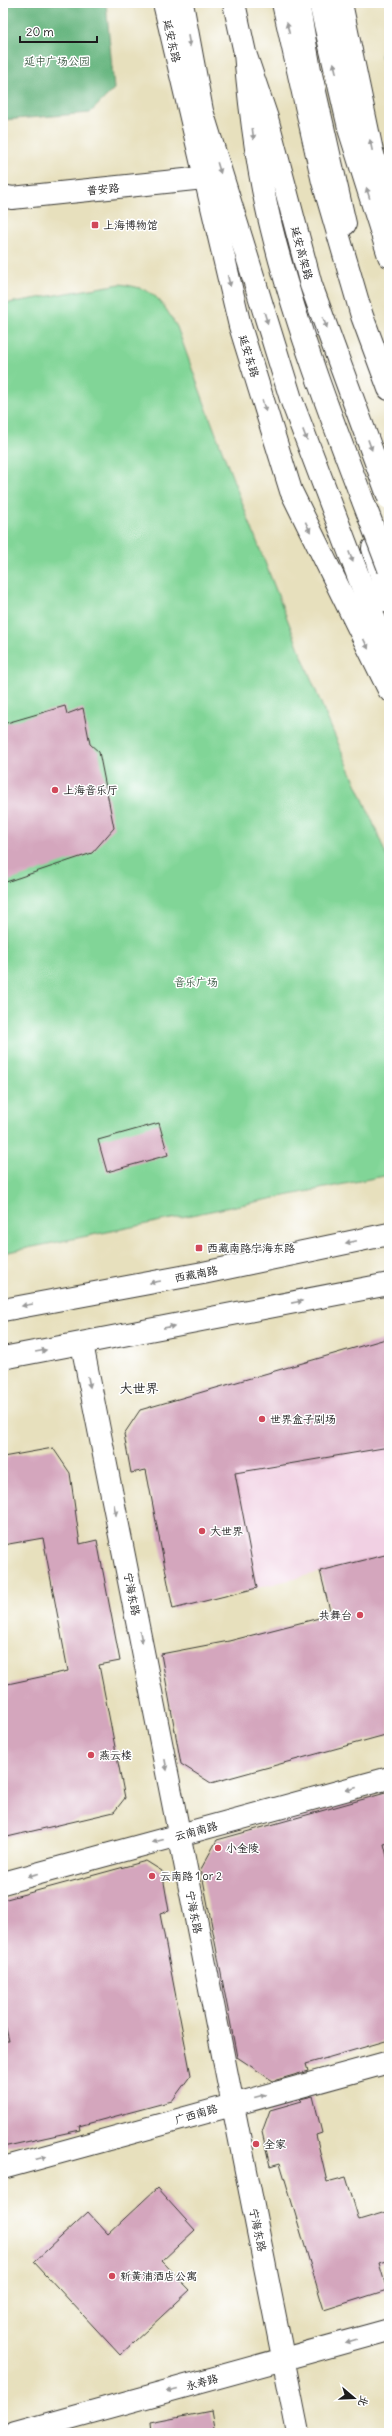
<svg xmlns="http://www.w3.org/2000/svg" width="392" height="2436" viewBox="0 0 392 2436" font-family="Delius,'LXGW WenKai TC',sans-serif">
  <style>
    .built { fill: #f1d0e3 }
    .green { fill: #81d597; stroke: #4e785a }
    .forest { fill: #68b680; stroke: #42694e }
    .building { fill: #d4a6bd }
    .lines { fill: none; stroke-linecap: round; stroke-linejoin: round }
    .minor-casing { stroke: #3a3934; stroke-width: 24 }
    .tertiary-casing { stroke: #3a3934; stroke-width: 24 }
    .secondary-casing { stroke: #3a3934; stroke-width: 24 }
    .primary-casing { stroke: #3a3934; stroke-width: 24 }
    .trunk-casing { stroke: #3a3934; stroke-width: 24 }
    .minor { stroke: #fff; stroke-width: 22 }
    .tertiary { stroke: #fff; stroke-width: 22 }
    .secondary { stroke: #fff; stroke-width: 22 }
    .primary { stroke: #fff; stroke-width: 22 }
    .trunk { stroke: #fff; stroke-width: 22 }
    .trunk-bridge-casing { stroke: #3a3934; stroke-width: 24; stroke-linecap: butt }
    .trunk-bridge { stroke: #fff; stroke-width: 22 }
    .oneway { fill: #999 }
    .poi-dot { fill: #d1495b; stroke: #fff; stroke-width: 1.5 }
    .labels { text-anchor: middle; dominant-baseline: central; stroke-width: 3; stroke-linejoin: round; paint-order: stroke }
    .street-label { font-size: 11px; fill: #1c1c1c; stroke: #fff }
    .park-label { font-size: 11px; fill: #3f5d47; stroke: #fff }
    .poi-label { font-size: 11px; fill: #1c1c1c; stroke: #fff; text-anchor: start }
    .quarter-label { font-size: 13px; fill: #1c1c1c; stroke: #fff }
  </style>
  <rect width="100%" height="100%" fill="#fff"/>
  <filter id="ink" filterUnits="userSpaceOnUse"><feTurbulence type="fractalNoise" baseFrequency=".025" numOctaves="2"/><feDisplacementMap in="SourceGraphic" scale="8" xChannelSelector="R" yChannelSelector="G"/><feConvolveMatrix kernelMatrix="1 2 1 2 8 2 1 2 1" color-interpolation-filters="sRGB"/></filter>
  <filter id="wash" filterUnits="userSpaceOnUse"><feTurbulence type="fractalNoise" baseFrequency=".012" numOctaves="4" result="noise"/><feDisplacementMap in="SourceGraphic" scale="16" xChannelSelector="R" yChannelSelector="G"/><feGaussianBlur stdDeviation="0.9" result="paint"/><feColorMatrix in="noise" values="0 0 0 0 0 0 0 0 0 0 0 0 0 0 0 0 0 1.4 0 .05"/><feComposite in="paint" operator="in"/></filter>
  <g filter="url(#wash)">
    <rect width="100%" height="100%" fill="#e7e0bd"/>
    <path class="built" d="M389,1338V1555L173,1609L146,1470L131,1473L124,1434L140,1410Z"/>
    <path class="green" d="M389,10V81L381,56Z
      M120,284C155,289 159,297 177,327C221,451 269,574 318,696C341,753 368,806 389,863V1175L3,1253V304Z"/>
    <path class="forest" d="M3,3H106L114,89L90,113L3,120Z"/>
    <g id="blocks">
      <path class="building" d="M65,706L67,714L83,708L90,744L99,752L114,828L92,853L3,883V724Z
        M159,1123L168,1155L107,1172L98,1140Z
        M389,1338V1447L235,1473L257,1588L173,1609L146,1470L131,1473L124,1434L140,1410Z
        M53,1448L70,1473L80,1544L97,1540L120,1661L99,1665L125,1798L114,1812L3,1838V1685L68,1671L43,1538L3,1545V1457Z
        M389,1554V1734L211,1783L181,1764L161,1654L229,1641L331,1615L320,1571Z
        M389,1792V1843L384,1844L389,1865V2040L306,2064L308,2071L273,2081L237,2057L201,1869L217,1840Z
        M146,1861L162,1871L169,1911L160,1914L191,2075L172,2101L79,2126L80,2130L3,2147V2041H9L3,2016V1900Z
        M313,2096L322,2133L316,2135L327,2182L346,2177L359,2220L389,2211V2260L379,2263L387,2290L324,2310L280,2163L270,2166L262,2132L270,2110L302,2101L300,2099Z
        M157,2188L195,2230L162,2261L190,2290L120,2355L34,2262L88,2212L108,2234Z
        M211,2411L215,2433H151L150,2423Z"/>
    </g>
  </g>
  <g filter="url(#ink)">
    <use href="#blocks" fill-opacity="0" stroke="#3a3934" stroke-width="1"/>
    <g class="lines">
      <g class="minor-casing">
        <path id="minor" d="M82,1344L298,2433
          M3,1883L389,1778
          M3,2168L389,2062
          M15,2433L389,2330"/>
      </g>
      <g class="tertiary-casing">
        <path id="tertiary" d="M3,196L12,198L204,178"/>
      </g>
      <g class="secondary-casing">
        <path id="secondary" d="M3,1310L203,1273L389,1234
          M3,1358L389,1284"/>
      </g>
      <g class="primary-casing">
        <path id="primary" d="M164,3L240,326L291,491L389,690
          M298,3L310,70L345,224
          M341,3L372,151L389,209
          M294,257L310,326
          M373,548L389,602"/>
      </g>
      <g class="trunk-casing">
        <path id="trunk" d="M182,3L202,111L291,399L389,657
          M283,3L323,182L362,316L389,389
          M320,3L350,132L389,256"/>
      </g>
      <use href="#minor" class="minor"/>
      <use href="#tertiary" class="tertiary"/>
      <use href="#secondary" class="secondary"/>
      <use href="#primary" class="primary"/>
      <use href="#trunk" class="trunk"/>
      <g class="trunk-bridge-casing">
        <path id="trunk-bridge" d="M234,3L245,53L267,118L311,285L389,498
          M245,53C250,112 257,169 271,226C299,341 347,458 389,569"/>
      </g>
      <use href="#trunk-bridge" class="trunk-bridge"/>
    </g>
    <defs><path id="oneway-solid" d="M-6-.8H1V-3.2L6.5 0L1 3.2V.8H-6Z"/></defs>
    <g class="oneway">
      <use href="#oneway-solid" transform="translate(288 28) rotate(-103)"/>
      <use href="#oneway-solid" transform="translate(189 41) rotate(80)"/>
      <use href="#oneway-solid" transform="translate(335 68) rotate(-103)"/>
      <use href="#oneway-solid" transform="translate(253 134) rotate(83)"/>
      <use href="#oneway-solid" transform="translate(371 145) rotate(-102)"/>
      <use href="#oneway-solid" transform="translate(219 168) rotate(73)"/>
      <use href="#oneway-solid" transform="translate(368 193) rotate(-107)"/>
      <use href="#oneway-solid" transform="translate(229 281) rotate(76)"/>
      <use href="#oneway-solid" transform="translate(266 318) rotate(73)"/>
      <use href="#oneway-solid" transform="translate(325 323) rotate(70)"/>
      <use href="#oneway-solid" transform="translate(264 406) rotate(73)"/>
      <use href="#oneway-solid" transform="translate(305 435) rotate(69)"/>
      <use href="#oneway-solid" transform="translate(370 445) rotate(70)"/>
      <use href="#oneway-solid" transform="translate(308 527) rotate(64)"/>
      <use href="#oneway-solid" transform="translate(351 557) rotate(69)"/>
      <use href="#oneway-solid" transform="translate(366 644) rotate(64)"/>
      <use href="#oneway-solid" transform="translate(351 1242) rotate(168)"/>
      <use href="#oneway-solid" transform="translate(155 1282) rotate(170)"/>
      <use href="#oneway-solid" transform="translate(297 1302) rotate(-11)"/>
      <use href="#oneway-solid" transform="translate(27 1305) rotate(170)"/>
      <use href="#oneway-solid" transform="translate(169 1327) rotate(-11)"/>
      <use href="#oneway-solid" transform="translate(41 1351) rotate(-10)"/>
      <use href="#oneway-solid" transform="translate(89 1382) rotate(79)"/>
      <use href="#oneway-solid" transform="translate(115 1510) rotate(79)"/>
      <use href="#oneway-solid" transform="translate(141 1637) rotate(79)"/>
      <use href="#oneway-solid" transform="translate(166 1765) rotate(79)"/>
      <use href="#oneway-solid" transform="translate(351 1789) rotate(165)"/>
      <use href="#oneway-solid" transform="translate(158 1841) rotate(165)"/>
      <use href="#oneway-solid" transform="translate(33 1875) rotate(165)"/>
      <use href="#oneway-solid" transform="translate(260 2096) rotate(-15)"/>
      <use href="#oneway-solid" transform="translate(41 2158) rotate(-15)"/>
      <use href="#oneway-solid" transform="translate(351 2341) rotate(164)"/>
      <use href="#oneway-solid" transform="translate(172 2390) rotate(165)"/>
    </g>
  </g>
  <g class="poi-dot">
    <rect x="91" y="221" width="8" height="8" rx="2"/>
    <circle cx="55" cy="790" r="4"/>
    <rect x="195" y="1244" width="8" height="8" rx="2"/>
    <circle cx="262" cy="1419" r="4"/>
    <circle cx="202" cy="1531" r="4"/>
    <circle cx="360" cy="1615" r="4"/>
    <circle cx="91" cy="1755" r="4"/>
    <circle cx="218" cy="1848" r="4"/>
    <circle cx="152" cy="1876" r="4"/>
    <circle cx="256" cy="2144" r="4"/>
    <circle cx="112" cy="2276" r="4"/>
  </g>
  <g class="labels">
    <g class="street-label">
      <text transform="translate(172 41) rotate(77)">延安东路</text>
      <text transform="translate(103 189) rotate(-5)">普安路</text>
      <text transform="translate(302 253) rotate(75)">延安高架路</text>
      <text transform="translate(249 356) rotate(73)">延安东路</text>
      <text transform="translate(196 1274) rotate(-11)">西藏南路</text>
      <text transform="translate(132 1594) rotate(79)">宁海东路</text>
      <text transform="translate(196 1831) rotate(-15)">云南南路</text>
      <text transform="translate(194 1912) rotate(79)">宁海东路</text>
      <text transform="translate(196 2114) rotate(-16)">广西南路</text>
      <text transform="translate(258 2230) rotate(78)">宁海东路</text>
      <text transform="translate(202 2382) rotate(-15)">永寿路</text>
    </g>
    <g class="park-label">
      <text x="57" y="61">延中广场公园</text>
      <text x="196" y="982">音乐广场</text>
    </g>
    <g class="poi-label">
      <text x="103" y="225">上海博物馆</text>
      <text x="63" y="790">上海音乐厅</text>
      <text x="207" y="1248">西藏南路宁海东路</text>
      <text x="270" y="1419">世界盒子剧场</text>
      <text x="210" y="1531">大世界</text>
      <text x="352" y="1615" text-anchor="end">共舞台</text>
      <text x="99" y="1755">燕云楼</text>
      <text x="226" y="1848">小金陵</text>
      <text x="160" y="1876">云南路 1 or 2</text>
      <text x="264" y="2144">全家</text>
      <text x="120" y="2276">新黄浦酒店公寓</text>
    </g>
    <g class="quarter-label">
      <text x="139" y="1388">大世界</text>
    </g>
  </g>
  <rect width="392" height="2436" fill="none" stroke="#fff" stroke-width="16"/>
  <g transform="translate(354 2398) rotate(109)" stroke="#ffffff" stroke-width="3" paint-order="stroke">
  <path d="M0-3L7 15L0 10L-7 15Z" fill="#1c1c1c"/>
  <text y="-6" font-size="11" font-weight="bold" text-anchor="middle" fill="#1c1c1c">北</text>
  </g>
  <path d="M20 36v6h77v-6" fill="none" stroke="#1c1c1c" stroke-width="2"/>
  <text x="26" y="36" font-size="12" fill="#1c1c1c" stroke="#ffffff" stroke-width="3" paint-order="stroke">20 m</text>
</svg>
